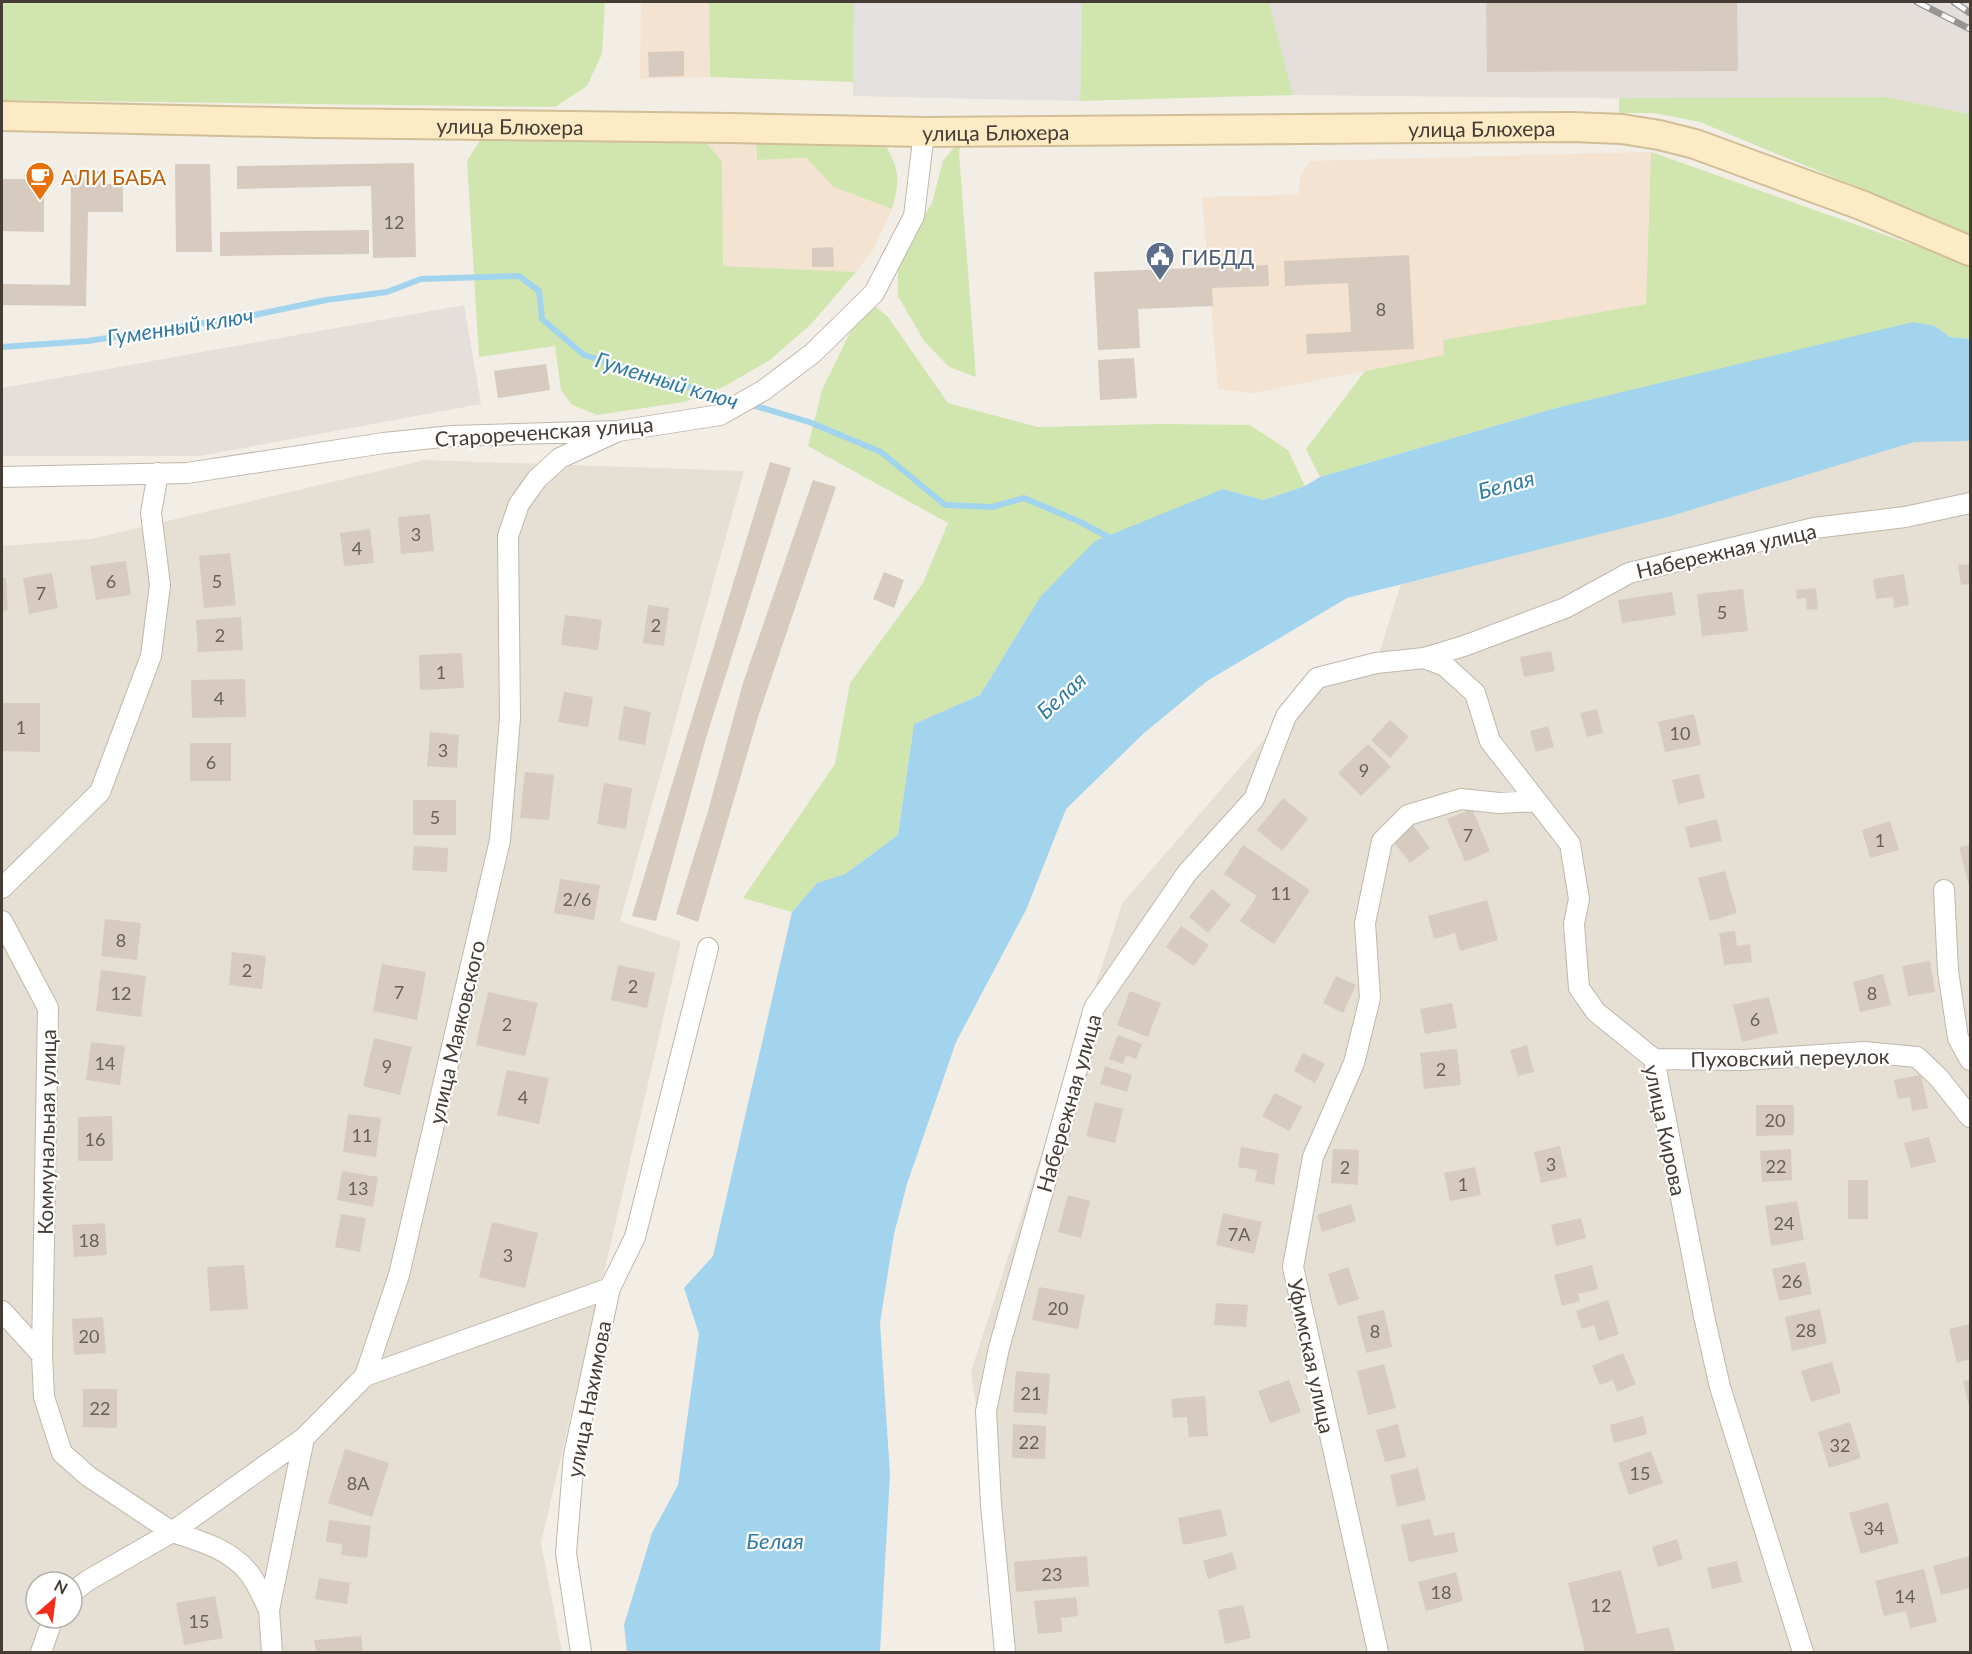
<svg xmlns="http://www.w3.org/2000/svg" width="1972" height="1654" viewBox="0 0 1972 1654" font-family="Lato,sans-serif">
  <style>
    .residential { fill: #e6dfd4; fill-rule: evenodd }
    .commercial { fill: #f4e3d1 }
    .industrial { fill: #e4dfda }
    .green { fill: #d1e6af }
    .parking { fill: #e3e0de }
    .water { fill: #a3d4ee }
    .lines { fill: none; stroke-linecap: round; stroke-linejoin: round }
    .stream { stroke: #a3d4ee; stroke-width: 6 }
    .building { fill: #d6cbbe }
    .street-casing { stroke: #c0b7ab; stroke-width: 22 }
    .secondary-casing { stroke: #d1be96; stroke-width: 32 }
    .street { stroke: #fff; stroke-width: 20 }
    .secondary { stroke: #fdebc5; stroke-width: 28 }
    .rail-casing { stroke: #959595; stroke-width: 7 }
    .rail { stroke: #fff; stroke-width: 4.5; stroke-dasharray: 14; stroke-linecap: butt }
    .labels { text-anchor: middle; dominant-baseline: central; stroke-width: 4.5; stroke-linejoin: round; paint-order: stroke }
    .number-label { font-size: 18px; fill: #696057 }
    .street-label { font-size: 21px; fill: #453d35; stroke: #fff }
    .food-label { font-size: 21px; fill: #c56008; stroke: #fff; text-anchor: start }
    .service-label { font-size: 21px; fill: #4e5e75; stroke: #fff; text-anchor: start }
    .water-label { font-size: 22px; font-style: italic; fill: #307ba5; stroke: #fff }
  </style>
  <rect width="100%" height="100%" fill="#f2ede5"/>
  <path class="residential" d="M1970,438V1652H1013L971,1372L1122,904L1317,678L1376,663L1401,584L1918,439Z
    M425,460L744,471L620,921L681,942L541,1543L562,1652H2V546L91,539ZM36,1582H72V1618H36Z"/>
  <path class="commercial" d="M641,2H709L710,77L640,79Z
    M704,140L756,141L757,160L806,158L834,187L892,209L873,250L856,272L723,266L722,161Z
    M1651,152L1646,304L1444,340V355L1254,393L1218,389L1202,197L1299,195L1300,176L1310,161Z"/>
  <path class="industrial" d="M1269,2H1970V114L1886,97L1674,99L1293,95Z
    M464,305L481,404L200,456H2V388Z"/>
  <path class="green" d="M2,2H605L602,54L587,86L555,107L2,100Z
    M709,2H854L853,82L710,77Z
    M1082,2H1269L1293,95L1080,101Z
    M1886,97L1970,114V234L1700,122L1654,113H1619V98Z
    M482,137L704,140L722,161L723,266L856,272L811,324L770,360L723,387L684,402L597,415L572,405L561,390L555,346L479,357L467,161Z
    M960,140L959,153L976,377L949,367L924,341L898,296V268L907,244L932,203L943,161Z
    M756,141L884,142C899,170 901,178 892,209L834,187L806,158L757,160Z
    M1651,152L1970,265V339L1950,337L1935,326L1556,408L1320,477L1306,449L1365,371L1444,355L1443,340L1646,304Z
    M876,307L888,317L948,403L1038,427L1160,424L1250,425L1288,450L1305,486L1263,500L1223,489L1040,597L980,695L914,724L898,835L845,874L817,883L792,912L743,898L835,764L850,683L923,583L948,523L808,446L822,390L857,318Z"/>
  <path class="parking" d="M854,2H1082L1080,101L853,96Z"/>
  <path class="water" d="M1913,322L1935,326L1950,337L1970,339V441L1914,442L1671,516L1347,598L1207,681L1143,734L1066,809L1026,910L956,1042L907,1184L894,1234L880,1323L890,1474L880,1652H627L624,1625L652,1533L678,1485L699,1334L684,1288L713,1256L792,912L817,883L845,874L898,835L914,724L980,695L1040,597L1095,541L1223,489L1263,500L1305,486L1320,477L1556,408Z"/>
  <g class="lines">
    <path class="stream" d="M2,347L88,341L254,315L326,300L387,292L421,279L519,276L539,291L542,319L584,355L736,401
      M749,404L809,422L881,452L945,505L992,507L1024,498L1078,521L1114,540"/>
  </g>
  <path class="building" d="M1486,2H1737L1738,71L1487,72Z
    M684,51V76L649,77L648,52Z
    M414,163L416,257L373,258L371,186L237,189V166Z
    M175,164H210L212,252H176Z
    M88,171H101V184H123V212H88L86,306L2,305V284L70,285L71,175H88Z
    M2,179H44V232L2,231Z
    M369,230V254L220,256V232Z
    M833,247L834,267H812V248Z
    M1409,255L1414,349L1307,354L1306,334L1351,332L1348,283L1285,286L1284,261Z
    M1268,265L1269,286L1212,288L1213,306L1138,309L1140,348L1098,350L1094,272Z
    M1134,358L1137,398L1100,400L1098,360Z
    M546,364L550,390L498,398L494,371Z
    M770,462L791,468L706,738L656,921L632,916Z
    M813,480L836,487L758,717L698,922L676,914L708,811L743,683Z
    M430,514L434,551L401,554L398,517Z
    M370,529L374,563L344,566L340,533Z
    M230,553L236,605L204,608L199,556Z
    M126,561L131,595L96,600L90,566Z
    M1970,564V584L1961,585L1958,565Z
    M884,572L904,580L894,608L873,599Z
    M52,573L58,608L29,614L23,578Z
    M1904,574L1909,605L1894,608L1893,597L1876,599L1873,579Z
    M2,578H6L8,610L2,611Z
    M1816,588L1818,609L1807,610L1806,598L1797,599L1796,590Z
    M1743,589L1748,631L1702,636L1697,594Z
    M1672,592L1676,615L1622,623L1618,600Z
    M648,605L669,608L664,646L643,643Z
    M565,615L602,620L598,650L561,645Z
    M241,617L243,650L198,652L196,620Z
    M1551,651L1555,671L1524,677L1520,657Z
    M462,653L464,688L420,690L419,655Z
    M245,679L246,717L192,718L191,680Z
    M564,692L593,697L588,727L558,722Z
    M2,703H40V752L2,751Z
    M624,706L651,712L645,745L618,740Z
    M1597,709L1603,733L1587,737L1580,713Z
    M1694,714L1701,745L1665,752L1658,722Z
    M1390,720L1409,737L1390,758L1371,740Z
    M1548,726L1554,747L1536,752L1530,731Z
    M430,732L459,735L457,768L427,766Z
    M190,743H231V781H190Z
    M1368,744L1391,767L1361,796L1338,773Z
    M525,772L554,775L549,820L520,818Z
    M1699,774L1705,798L1678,804L1672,780Z
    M604,783L632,788L626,829L597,824Z
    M1283,798L1308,819L1282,851L1257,830Z
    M413,800H456V835H413Z
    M1472,809L1490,851L1465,862L1447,819Z
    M1717,819L1722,841L1690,848L1685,827Z
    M1890,821L1899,850L1870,858L1862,830Z
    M1413,825L1430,848L1410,863L1393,841Z
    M1243,845L1310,890L1274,944L1240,921L1257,896L1224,874Z
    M1970,845V890L1959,847Z
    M414,846L448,848L447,872L412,870Z
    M1725,871L1737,913L1710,921L1698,878Z
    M560,879L600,885L594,920L554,913Z
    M1212,889L1231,905L1208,933L1189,917Z
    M1487,900L1498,940L1460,951L1455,933L1434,939L1428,916Z
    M105,919L141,923L137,960L101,956Z
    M1181,926L1209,945L1194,966L1166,947Z
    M1735,931L1737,946L1750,944L1752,962L1724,965L1719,933Z
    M232,952L266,956L262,989L229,985Z
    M1930,961L1935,992L1908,996L1902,966Z
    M382,964L426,972L417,1020L373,1011Z
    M618,965L655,973L647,1008L611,1000Z
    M101,970L146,976L141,1017L96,1011Z
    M1883,974L1891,1005L1860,1012L1853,982Z
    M1336,976L1356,985L1343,1013L1323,1003Z
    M1130,991L1161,1003L1148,1037L1117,1025Z
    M488,992L538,1003L525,1056L476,1045Z
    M1769,997L1778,1033L1742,1042L1733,1005Z
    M1452,1003L1457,1028L1425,1034L1420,1009Z
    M1118,1035L1142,1044L1136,1059L1126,1055L1123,1064L1109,1059Z
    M374,1038L412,1047L400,1095L363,1086Z
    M91,1042L125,1046L120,1085L86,1080Z
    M1527,1045L1534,1072L1518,1076L1510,1050Z
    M1457,1049L1461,1085L1424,1089L1420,1053Z
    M1303,1053L1325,1064L1315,1083L1294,1071Z
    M1105,1066L1132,1075L1127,1092L1100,1084Z
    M507,1070L549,1078L539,1124L497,1115Z
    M1921,1075L1928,1108L1912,1111L1910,1097L1898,1099L1894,1080Z
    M1275,1093L1302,1107L1289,1131L1262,1116Z
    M1095,1102L1123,1109L1115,1143L1086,1136Z
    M1756,1105H1794V1135L1756,1136Z
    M348,1114L381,1118L376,1157L343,1152Z
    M112,1116L113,1161H78V1117Z
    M1929,1137L1936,1162L1911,1168L1904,1143Z
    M1560,1146L1567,1177L1541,1183L1534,1152Z
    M1241,1147L1279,1154L1274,1185L1255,1181L1257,1170L1238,1167Z
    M1333,1149L1359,1150L1358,1185L1331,1183Z
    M1791,1149L1792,1180L1762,1182L1760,1151Z
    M1475,1167L1481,1195L1450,1201L1444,1173Z
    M342,1171L378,1177L373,1207L337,1200Z
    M1848,1180H1868V1219H1848Z
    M1068,1195L1090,1201L1081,1238L1058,1232Z
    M1797,1201L1804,1240L1771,1246L1765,1206Z
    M1351,1204L1356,1221L1322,1232L1317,1215Z
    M1223,1213L1262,1222L1254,1254L1216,1245Z
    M341,1214L366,1218L360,1252L335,1247Z
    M1581,1218L1586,1238L1556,1246L1551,1225Z
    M492,1222L538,1233L525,1288L479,1277Z
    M105,1223L107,1255L74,1257L72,1225Z
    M1805,1262L1812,1294L1779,1301L1772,1269Z
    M244,1265L248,1309L210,1311L207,1267Z
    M1592,1265L1598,1289L1578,1294L1580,1301L1562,1306L1554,1275Z
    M1348,1267L1359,1299L1338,1306L1328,1274Z
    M1039,1287L1085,1295L1078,1329L1032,1320Z
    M1608,1300L1619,1334L1599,1341L1594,1325L1582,1329L1576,1311Z
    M1216,1303L1248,1305L1246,1327L1214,1325Z
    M1820,1309L1827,1343L1792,1351L1785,1317Z
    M1384,1310L1392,1347L1366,1353L1357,1316Z
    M103,1317L106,1353L74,1355L72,1319Z
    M1970,1324V1359L1957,1363L1949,1329Z
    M1623,1353L1636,1384L1617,1392L1613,1380L1600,1385L1592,1366Z
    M1832,1362L1841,1393L1811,1402L1801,1371Z
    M1384,1364L1396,1408L1368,1415L1357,1371Z
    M1016,1371L1050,1374L1047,1414L1013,1412Z
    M1289,1380L1301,1412L1270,1423L1258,1391Z
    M1970,1380V1411L1963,1381Z
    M83,1389H117V1428L83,1427Z
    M1205,1396L1208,1436L1189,1437L1187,1417L1173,1418L1171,1399Z
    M1643,1416L1647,1434L1614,1443L1610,1425Z
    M1850,1422L1861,1458L1829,1468L1818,1432Z
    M1013,1424L1046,1426L1045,1459L1012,1458Z
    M1398,1424L1406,1457L1385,1462L1376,1430Z
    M345,1449L389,1463L372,1517L328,1503Z
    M1651,1451L1663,1483L1629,1495L1618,1463Z
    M1418,1468L1426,1500L1397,1507L1390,1475Z
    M1888,1502L1899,1543L1861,1554L1849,1513Z
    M1221,1509L1227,1536L1183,1545L1178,1518Z
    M1430,1519L1434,1536L1454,1532L1458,1552L1409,1562L1401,1525Z
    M329,1520L371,1526L367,1558L341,1555L342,1544L326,1542Z
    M1677,1539L1683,1559L1658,1567L1652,1547Z
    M1232,1552L1237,1569L1208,1579L1203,1561Z
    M1087,1556L1089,1586L1016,1592L1014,1562Z
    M1970,1556V1588L1941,1595L1933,1566Z
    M1737,1561L1742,1582L1712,1589L1707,1568Z
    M1924,1569L1937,1622L1910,1628L1906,1611L1884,1616L1875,1581Z
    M1621,1570L1637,1634L1669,1627L1675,1652H1585L1568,1583Z
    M1456,1572L1463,1601L1426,1611L1418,1582Z
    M319,1578L350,1583L347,1604L315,1599Z
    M215,1596L223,1638L184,1645L176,1603Z
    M1076,1597L1078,1616L1061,1618L1062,1632L1038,1634L1034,1601Z
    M1243,1605L1251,1638L1225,1644L1218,1610Z
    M361,1636L363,1652H316L314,1640Z"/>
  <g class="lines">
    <g class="street-casing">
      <path id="street" d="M2,477L187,473L384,443L452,436L618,431L720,415L764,390L813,353L874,293L914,216L924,132
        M1424,658L1464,646L1565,608L1629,573L1814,528L1905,517L1970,503
        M2,888L100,792L151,656L160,585L151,513L158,473
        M1944,890L1948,971L1958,1038L1970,1060
        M2,921L48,1008L42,1355L44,1397L62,1453L88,1476L172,1532L304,1438
        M1654,1059L1743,1060L1864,1052L1917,1057L1939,1078L1970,1117
        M2,1311L42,1355
        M365,1376L610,1288
        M72,1593L87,1581L172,1532C200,1541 230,1549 249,1573C257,1583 263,1598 269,1610
        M41,1652L53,1618
        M272,1652L269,1610L304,1438L365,1376L399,1275L500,840L510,718L508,536L519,504L537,479L560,458L618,431
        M581,1652L566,1553L574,1455L610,1288L635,1237L708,948
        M1005,1652L991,1505L986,1411L999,1348L1094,1008L1187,873L1254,799L1286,716L1317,678L1376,663L1424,658L1445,666L1475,693L1490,741L1570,844L1579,899L1574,924L1579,988L1596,1012L1654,1059L1704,1316L1720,1387L1803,1652
        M1378,1652L1293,1267L1313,1157L1354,1063L1370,998L1365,923L1382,841L1408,815L1461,799L1499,803L1536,801"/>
    </g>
    <g class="secondary-casing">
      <g id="secondary">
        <path id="s1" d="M2,116L316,123L731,128L924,132L1572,127L1622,129L1659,135L1695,144L1861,205L1970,251"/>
      </g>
    </g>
    <use href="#street" class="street"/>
    <use href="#secondary" class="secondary"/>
    <g class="rail-casing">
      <path id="rail" d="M1917,2L1970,29
        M1954,2L1970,13"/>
    </g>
    <use href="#rail" class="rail"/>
  </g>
  <defs>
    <g id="cafe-pin" transform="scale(1.5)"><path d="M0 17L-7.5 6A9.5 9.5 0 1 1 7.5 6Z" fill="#e8710a" stroke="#fff"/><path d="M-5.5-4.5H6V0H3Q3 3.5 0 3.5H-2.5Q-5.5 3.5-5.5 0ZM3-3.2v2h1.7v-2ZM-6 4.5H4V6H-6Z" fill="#fff"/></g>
    <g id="civic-pin" transform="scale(1.5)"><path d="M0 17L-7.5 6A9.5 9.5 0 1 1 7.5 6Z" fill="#5c6f8a" stroke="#fff"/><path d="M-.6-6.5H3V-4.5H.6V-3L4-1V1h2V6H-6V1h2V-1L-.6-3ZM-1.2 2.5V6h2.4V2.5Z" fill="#fff"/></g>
  </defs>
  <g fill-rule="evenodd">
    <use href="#cafe-pin" x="40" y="176"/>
    <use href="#civic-pin" x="1160" y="256"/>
  </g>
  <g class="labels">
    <g class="number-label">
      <text x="394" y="222">12</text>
      <text x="1381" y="309">8</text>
      <text x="416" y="534">3</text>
      <text x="357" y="548">4</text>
      <text x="111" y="581">6</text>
      <text x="217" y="581">5</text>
      <text x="41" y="593">7</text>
      <text x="1722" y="612">5</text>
      <text x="656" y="625">2</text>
      <text x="220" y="635">2</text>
      <text x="441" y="672">1</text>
      <text x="219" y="698">4</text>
      <text x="21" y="727">1</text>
      <text x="1680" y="733">10</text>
      <text x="443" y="750">3</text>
      <text x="211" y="762">6</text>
      <text x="1364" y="770">9</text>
      <text x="435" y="817">5</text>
      <text x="1468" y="835">7</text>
      <text x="1880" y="840">1</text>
      <text x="1281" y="893">11</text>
      <text x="577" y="899">2/6</text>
      <text x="121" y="940">8</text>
      <text x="247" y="970">2</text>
      <text x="633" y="986">2</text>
      <text x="399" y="992">7</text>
      <text x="121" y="993">12</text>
      <text x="1872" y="993">8</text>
      <text x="1755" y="1019">6</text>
      <text x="507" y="1024">2</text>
      <text x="105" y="1063">14</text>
      <text x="387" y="1066">9</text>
      <text x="1441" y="1069">2</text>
      <text x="523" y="1097">4</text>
      <text x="1775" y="1120">20</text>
      <text x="362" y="1135">11</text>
      <text x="95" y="1139">16</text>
      <text x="1551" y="1164">3</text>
      <text x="1776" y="1166">22</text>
      <text x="1345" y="1167">2</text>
      <text x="1463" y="1184">1</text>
      <text x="358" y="1188">13</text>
      <text x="1784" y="1223">24</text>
      <text x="1239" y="1234">7А</text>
      <text x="89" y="1240">18</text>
      <text x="508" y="1255">3</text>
      <text x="1792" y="1281">26</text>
      <text x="1058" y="1308">20</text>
      <text x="1806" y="1330">28</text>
      <text x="1375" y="1331">8</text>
      <text x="89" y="1336">20</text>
      <text x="1031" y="1393">21</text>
      <text x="100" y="1408">22</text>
      <text x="1029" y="1442">22</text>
      <text x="1840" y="1445">32</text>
      <text x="1640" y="1473">15</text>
      <text x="358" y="1483">8А</text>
      <text x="1874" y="1528">34</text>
      <text x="1052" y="1574">23</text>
      <text x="1441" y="1592">18</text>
      <text x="1905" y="1596">14</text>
      <text x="1601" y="1605">12</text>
      <text x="199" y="1621">15</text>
    </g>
    <g class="street-label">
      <text stroke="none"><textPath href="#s1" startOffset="508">улица Блюхера</textPath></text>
      <text stroke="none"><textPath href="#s1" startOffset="1480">улица Блюхера</textPath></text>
      <text stroke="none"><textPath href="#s1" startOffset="994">улица Блюхера</textPath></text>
      <text transform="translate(544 431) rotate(-4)">Старореченская улица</text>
      <text transform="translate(1726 550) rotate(-13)">Набережная улица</text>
      <text transform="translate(456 1032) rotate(-77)">улица Маяковского</text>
      <text transform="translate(1790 1057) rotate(-1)">Пуховский переулок</text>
      <text transform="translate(1068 1103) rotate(-74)">Набережная улица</text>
      <text transform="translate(1666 1130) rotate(78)">улица Кирова</text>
      <text transform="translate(46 1132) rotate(-89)">Коммунальная улица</text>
      <text transform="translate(1312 1356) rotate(78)">Уфимская улица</text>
      <text transform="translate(588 1399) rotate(-79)">улица Нахимова</text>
    </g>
    <g class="food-label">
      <text x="61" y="176">АЛИ БАБА</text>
    </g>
    <g class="service-label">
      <text x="1181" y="256">ГИБДД</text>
    </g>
    <g class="water-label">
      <text transform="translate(180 326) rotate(-9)">Гуменный ключ</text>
      <text transform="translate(667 380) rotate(17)">Гуменный ключ</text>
      <text transform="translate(1506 484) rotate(-15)">Белая</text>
      <text transform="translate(1061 695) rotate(-42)">Белая</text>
      <text x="775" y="1540">Белая</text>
    </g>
  </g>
  <rect width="1972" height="1654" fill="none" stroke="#453d35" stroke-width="6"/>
  <g transform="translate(54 1600) rotate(28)"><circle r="28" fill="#ffffff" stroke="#b5b1ae" stroke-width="1.5"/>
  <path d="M0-4.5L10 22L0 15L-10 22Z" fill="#f42d1b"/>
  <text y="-9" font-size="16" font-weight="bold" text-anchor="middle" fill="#453d35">N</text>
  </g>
</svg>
